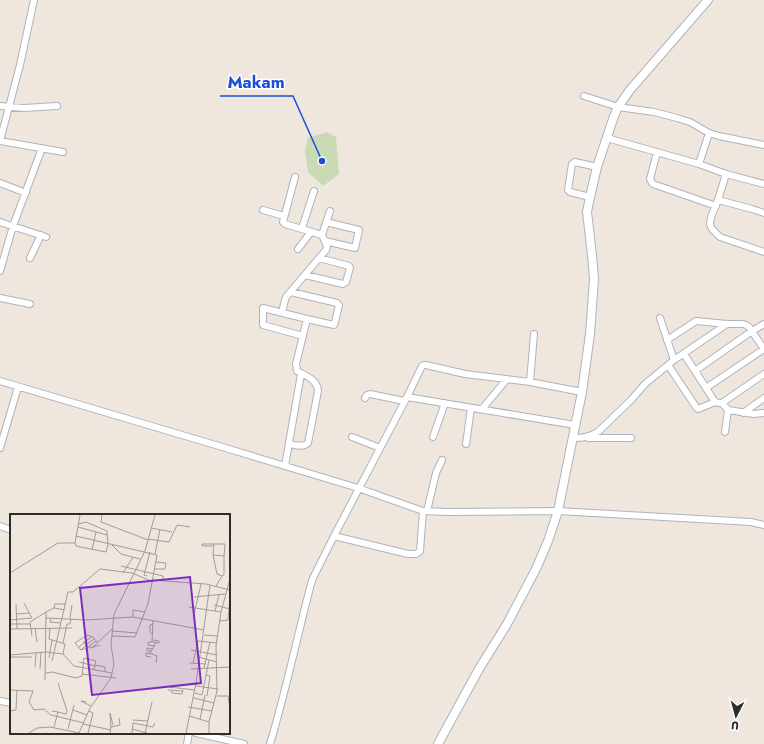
<svg xmlns="http://www.w3.org/2000/svg" width="764" height="744" viewBox="0 0 764 744" font-family="Jost,sans-serif">
  <style>
    .cemetery { fill: #cadab5 }
    .lines { fill: none; stroke-linecap: round; stroke-linejoin: round }
    .street-casing { stroke: #aeb3bd; stroke-width: 8 }
    .secondary-casing { stroke: #aeb3bd; stroke-width: 10 }
    .street { stroke: #fff; stroke-width: 6 }
    .secondary { stroke: #fff; stroke-width: 8 }
    .inset-road { fill: none; stroke: #a19c97; stroke-width: 1 }
    .view { fill: #7b2cbf; fill-opacity: 0.15; stroke: #7b2cbf; stroke-width: 2 }
    .inset-edge { fill: none; stroke: #2d2d2d; stroke-width: 2 }
    .leader { fill: none; stroke: #1d4ed8; stroke-width: 1.5 }
    .callout-dot { fill: #1d4ed8; stroke: #fff; stroke-width: 1.5 }
    .callout-label { font-size: 17px; text-anchor: middle; font-weight: bold; fill: #1d4ed8; stroke: #fff; stroke-width: 3; stroke-linejoin: round; paint-order: stroke }
  </style>
  <rect width="100%" height="100%" fill="#efe6de"/>
  <path class="cemetery" d="M327,132L336,137L339,174L323,186L308,172L305,150L308,138Z"/>
  <g class="lines">
    <g class="street-casing">
      <path id="street" d="M584,96L618,107L654,112L677,118L690,122L709,133L719,136L764,145
        M0,106L24,108L57,106
        M607,138L699,164L726,174L764,184
        M0,141L20,65L34,0
        M0,141L63,152
        M657,152L650,179L651,181L653,184L716,206
        M699,164L709,133
        M726,174L718,200L711,217L710,224L712,229L720,237L764,252
        M0,183L26,193
        M590,197L570,192L568,190L572,164L575,162L597,167
        M718,200L752,209L764,213
        M263,210L284,216
        M0,222L46,237
        M302,228L314,191
        M322,235L330,211
        M325,241L355,248L359,230L326,222
        M298,249L311,232
        M30,258L41,235
        M0,271L13,226L42,148
        M305,275L343,284L346,282L350,268L349,266L319,258
        M291,292L337,303L339,305L335,322L334,325L307,319
        M0,298L30,304
        M282,313L284,304L286,297L326,250L327,246L322,235L285,224L283,222L295,177
        M660,318L674,360
        M667,340L696,321L727,324H743L746,325L749,327L764,349L706,388
        M684,354L706,388L715,402L719,403H722L728,410L754,414L764,413
        M668,365L696,407L698,409L715,402
        M695,371L752,331L764,324
        M0,381L219,446L358,488L423,511L448,512L558,511L751,522L764,525
        M530,382L534,334
        M407,397L575,425
        M365,398L367,395L370,394L404,401
        M722,403L764,374
        M482,409L507,379
        M743,413L764,398
        M725,432L728,410
        M352,437L380,448
        M433,437L445,403
        M573,438C583,438 590,437 599,431L631,400L645,384L674,360L727,324
        M588,438H631
        M289,444C295,445 303,448 308,443L318,391C317,379 306,376 297,371L296,364L307,319L263,308V325L303,336
        M466,444L471,408
        M0,448L18,387
        M285,466L301,374
        M427,511L436,473L442,460
        M0,526L11,530
        M334,536L408,554H416L420,551L423,511
        M0,701L11,703
        M196,733L244,744
        M187,744L189,733
        M270,744C286,691 297,637 311,584L313,578L334,536L407,397L422,366L424,365H426L465,374L530,382L582,392"/>
    </g>
    <g class="secondary-casing">
      <path id="secondary" d="M438,744L479,669L507,624L536,569L548,541L558,511L582,392L590,334L594,279L592,255L587,212L590,197L597,167L614,116L618,107L630,90L708,0"/>
    </g>
    <use href="#street" class="street"/>
    <use href="#secondary" class="secondary"/>
  </g>
  <g transform="translate(10 514)">
    <rect width="220" height="220" fill="#efe6de"/>
    <path class="inset-road" d="M92,1L91,8L138,26M69,10L76,8L97,17L98,31L96,38L66,32L65,29L70,1M0,13V39M68,13L97,21M141,14L162,18M66,22L147,41L138,90L125,123L102,122M138,25L159,28L167,11L180,13M102,31L111,40L130,45M203,32H192V30H204M82,36L86,18M145,40L150,15M203,41L204,30H215L214,42M111,52L153,62V67M144,55H155L156,49L146,48M0,59L48,29H65M113,59L123,43M137,62L134,61L140,38M141,66L196,70L220,76M206,72L212,62L214,61V42L203,41L207,60L212,62M184,83L215,80M14,89L22,104M6,90L7,115M204,91L220,95M179,93L211,98M44,94L45,90H56M205,97L209,81M7,100L19,99M184,100L191,70M123,103V96L135,98M36,104L76,106L123,103L194,116M41,104L40,108L51,109M60,104L62,91M0,106L22,104M210,107L218,106L220,84M0,110H20M25,114L27,128M40,114L39,125L55,130L53,140M0,115L62,114M102,117L127,119M142,120L140,118V111L143,110M194,121L208,122M22,122L20,108L36,98M143,126L149,127V129L142,128L143,107M73,127L76,131L84,125M142,128H138V131L145,132M53,129L57,110H60L61,104M88,129L83,123L77,121L65,129L71,136L76,131L80,134L90,131M146,129L140,139L147,142L146,149M69,133L81,123M82,134L102,115M71,136L77,134L86,127M181,136L207,141M141,137H137V134L143,135M141,140L136,139V142L141,143M0,141L36,138L53,140L64,152L102,159M0,143H22M188,143L207,148M39,144L42,126M42,147L58,78H63L90,55L122,59L141,67M69,148L85,152M180,149L196,150M183,149L188,127L207,129M85,151L95,153V158M25,153L26,138M194,154L200,128M30,155L31,138M181,155L220,153M36,159L42,158L66,164L72,162L74,144L86,147L84,155M72,160L106,164M196,161L200,162L197,182M35,166L36,98L44,94L55,96M186,172L208,175M159,173L185,176M0,176L23,177L19,188L24,196L34,195L41,201L74,209M158,176L173,177M161,177L162,179L172,180L173,176M185,179L192,181L199,146M207,182H218L220,194M184,184L204,189M76,188L71,187L81,192M178,193L202,197M63,196L77,201M0,197L6,196L7,176M42,197L48,198L44,213M48,198L56,200L57,197L48,169M179,202L199,208M190,205L195,181M123,206L138,207M73,210L101,216M101,213L100,199L103,211M58,215L64,191M122,215L137,219M19,219L27,214L40,213L69,219M69,219L80,194L101,164L104,150L101,131L104,100L135,37L145,1M78,219L83,199L79,197M100,219L101,213L110,211L109,204M122,219L123,209L143,213L145,209M135,219L142,188M176,219L186,169L200,71M199,219V208L207,177L206,132L211,98L220,65"/>
    <path class="view" d="M180,63L191,169L82,181L70,74Z"/>
    <rect width="220" height="220" class="inset-edge"/>
  </g>
  <path class="leader" d="M322 161L293 96H220"/>
  <circle class="callout-dot" cx="322" cy="161" r="4"/>
  <g class="callout-label">
    <text x="256" y="88">Makam</text>
  </g>
  <g transform="translate(736 716) rotate(186)" stroke="#ffffff" stroke-width="3" paint-order="stroke">
  <path d="M0-3L7 15L0 10L-7 15Z" fill="#2d2d2d"/>
  <text y="-6" font-size="11" font-weight="bold" text-anchor="middle" fill="#2d2d2d">U</text>
  </g>
</svg>
